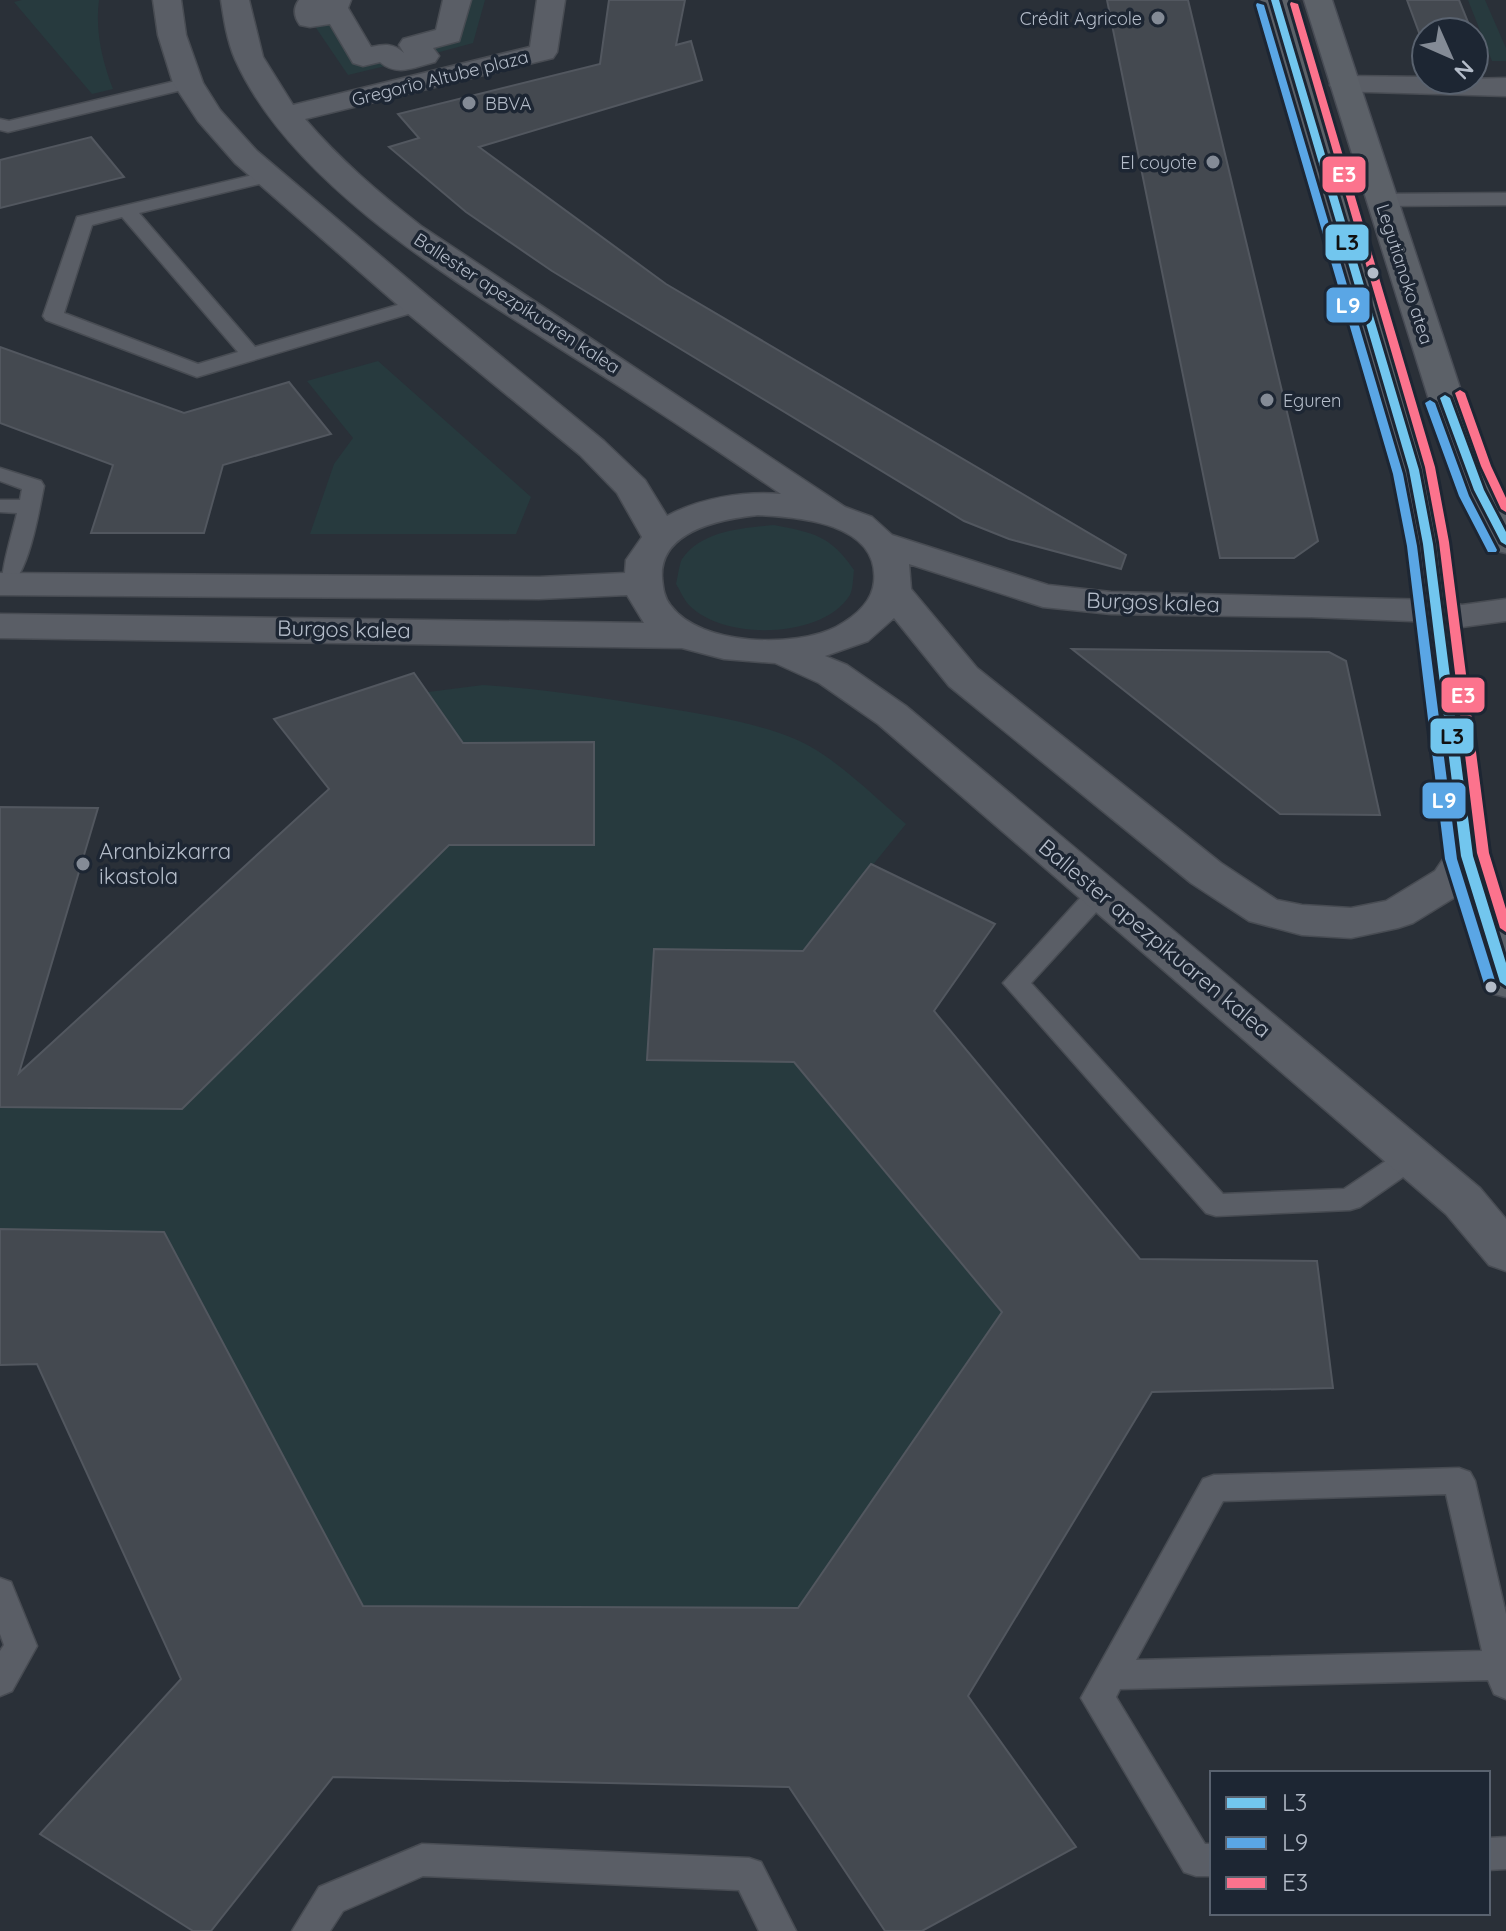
<svg xmlns="http://www.w3.org/2000/svg" width="1506" height="1931" viewBox="0 0 1506 1931" font-family="Quicksand,sans-serif">
  <style>
    .green { fill: #273a3e }
    .building { fill: #444950; stroke: #52575f; stroke-width: 2 }
    .lines { fill: none; stroke-linecap: round; stroke-linejoin: round }
    .lane-casing { stroke: #484c53; stroke-width: 3 }
    .street-casing { stroke: #484c53; stroke-width: 3 }
    .primary-casing { stroke: #484c55; stroke-width: 3 }
    .lane { fill: #5a5e66; fill-rule: evenodd }
    .street { fill: #5a5e66; fill-rule: evenodd }
    .primary { fill: #5c6168; fill-rule: evenodd }
    .bus-1-casing { stroke: #1d2633; stroke-width: 6 }
    .bus-2-casing { stroke: #1d2633; stroke-width: 6 }
    .bus-3-casing { stroke: #1d2633; stroke-width: 6 }
    .bus-1 { fill: #72c6ee; fill-rule: evenodd }
    .bus-2 { fill: #5aa6e5; fill-rule: evenodd }
    .bus-3 { fill: #fc738d; fill-rule: evenodd }
    .poi-dot { fill: #848b96; stroke: #1d2633; stroke-width: 3 }
    .bus-dot { fill: #b4bcc9; stroke: #1d2633; stroke-width: 3 }
    .labels { text-anchor: middle; dominant-baseline: central; stroke-width: 7; stroke-linejoin: round; paint-order: stroke }
    .far-poi-label { font-size: 18px; fill: #b4bcc9; stroke: #1d2633; text-anchor: end }
    .far-street-label { font-size: 18px; fill: #b4bcc9; stroke: #1d2633 }
    .street-label { font-size: 22px; fill: #b4bcc9; stroke: #1d2633 }
    .poi-label { font-size: 22px; fill: #b4bcc9; stroke: #1d2633; text-anchor: start }
    .line-badge { stroke: #1d2633; stroke-width: 3 }
    .badge-label { font-size: 22px; text-anchor: middle; font-weight: bold; fill: #fff }
    .pale-badge-label { font-size: 22px; text-anchor: middle; font-weight: bold; fill: #111 }
  </style>
  <rect width="100%" height="100%" fill="#2a3038"/>
  <path class="green" d="M22,0H99C95,30 102,61 113,89L92,94L14,2Z
    M457,0H485L473,43L425,56L413,45L448,35Z
    M1468,0H1485L1506,48V61H1492Z
    M339,14L363,57L398,63L348,75L310,19Z
    M378,361L531,497L516,534H310L334,464L353,438L307,381Z
    M774,525C814,533 830,535 854,570C853,578 853,589 850,595C823,639 723,641 689,605C684,600 680,590 676,584C678,576 679,565 682,559C702,530 743,528 774,525Z
    M483,685C545,689 604,698 665,708C708,715 754,722 795,739C832,754 876,798 906,824L803,951L655,949L647,1059L794,1062L1002,1312L798,1608L363,1606L164,1232L0,1229V1107L182,1109L449,845H594V742L463,743L428,692Z"/>
  <path class="building" d="M609,0H685L676,45L691,41L702,80L479,147L666,284L1126,555L1121,569L1009,539L964,521L552,271L466,212L389,147L419,138L398,114L600,64Z
    M1107,0H1188L1318,541L1294,558H1220Z
    M1407,0H1459L1472,32H1426L1424,46Z
    M91,137L124,177L0,208V160Z
    M0,347L184,413L289,382L331,434L223,465L204,533H91L113,465L0,423Z
    M1072,649L1329,652L1346,661L1380,815L1280,814Z
    M414,673L463,743L594,742V845H449L182,1109L0,1107V807L98,808L19,1073L329,789L274,719Z
    M871,864L995,924L934,1011L1140,1259L1317,1261L1333,1388L1152,1392L968,1696L1076,1847L922,1931H885L789,1787L333,1777L211,1931H193L40,1834L181,1679L37,1364L0,1365V1229L164,1232L363,1606L798,1608L1002,1312L794,1062L647,1060L654,949L803,951Z"/>
  <g class="lines">
    <g class="lane-casing">
      <path id="lane" d="M188,78L194,79L197,83L194,87L8,132L0,130V119L9,121Z
        M270,171L279,176L276,180L139,213L255,347L418,299L428,305L425,309L197,377L46,320L43,316L77,217ZM122,217L238,352L198,364L64,313L92,225Z
        M1506,193V205L1381,206L1372,200L1381,194Z
        M0,468L41,481L44,486C39,510 28,584 2,591C0,571 12,535 17,513L0,512V500H20L22,489L0,481Z
        M1100,883L1109,886L1113,892L1109,898L1031,983L1223,1194L1344,1189L1402,1150L1412,1147L1422,1150L1426,1157L1422,1164L1360,1207L1350,1210L1216,1216L1206,1213L1003,983L1091,886Z
        M1459,1468L1470,1472L1475,1481L1506,1614V1699L1494,1694L1488,1680L1120,1689L1116,1697L1205,1844H1212V1876H1196L1184,1872L1081,1698L1203,1479L1214,1475ZM1446,1494L1482,1651L1136,1660L1223,1501Z
        M0,1578L11,1582L37,1646L12,1691L0,1696V1651L4,1645L0,1634Z
        M1506,1837V1869L1488,1870V1838Z
        M422,1844L749,1858L761,1862L796,1931H759L739,1890L423,1876L343,1911L330,1931H292L319,1887Z"/>
    </g>
    <g class="street-casing">
      <path id="street" d="M153,0H181L186,35L203,83L220,110L257,151L430,298L604,441L645,480L667,516C700,498 743,491 781,494C714,448 646,403 578,360C464,287 292,187 235,59C227,40 224,20 221,0H249L263,57L293,105L530,47L537,0H565L557,52L553,58L305,119C340,160 379,193 421,226L845,507L872,517L892,535L1048,585L1111,592L1436,600L1462,605L1506,599V621L1462,627L1436,622L1311,617L1111,614L1043,607L909,564L911,589L977,668L1221,863L1277,900L1302,905L1351,908L1386,901L1435,871L1452,846L1467,842L1482,846L1488,856L1465,891L1413,923L1398,928L1351,938L1302,935L1249,921L1191,883L949,686L894,618L868,641L825,656L847,665L906,706L1480,1188L1506,1219V1271L1489,1265L1446,1214L878,724L819,683L775,663L724,659L682,648L0,638V614L644,623L627,595L539,599L0,595V573L539,577L625,573L626,560L642,537L617,493L580,455L406,312L235,163L198,121L173,83L158,35ZM758,515C799,517 880,523 874,582C872,603 853,618 836,627C795,648 701,646 671,606C664,598 663,588 662,578C659,530 722,519 758,515Z
        M299,0H351L348,8L371,47C385,44 393,43 404,53L399,45L403,39L436,30L443,0H471L459,41L433,48L439,56L435,62C415,67 397,77 380,62L363,66L353,63L330,24L310,27L300,25C294,17 293,8 299,0Z
        M1345,76L1426,77V80L1506,78V96L1335,91L1330,85L1335,79Z"/>
    </g>
    <g class="primary-casing">
      <path id="primary" d="M1261,0H1289L1432,470L1446,544L1488,856L1506,912V997L1490,993L1484,982L1446,856L1410,544L1396,470Z
        M1304,0H1332L1487,470L1506,512V553L1493,550C1476,525 1463,498 1451,470Z"/>
    </g>
    <use href="#lane" class="lane"/>
    <use href="#street" class="street"/>
    <use href="#primary" class="primary"/>
    <g class="bus-1-casing">
      <path id="bus-1" d="M1271,0H1279L1419,470L1433,544L1473,856L1506,963V986L1500,982L1461,856L1423,544L1409,470Z
        M1445,395L1450,398L1484,490L1506,532V545L1501,542L1474,490L1440,398Z"/>
    </g>
    <g class="bus-2-casing">
      <path id="bus-2" d="M1257,3L1264,5L1403,474L1417,546L1457,859L1497,987L1491,991L1485,987L1445,859L1407,546L1393,474L1256,5Z
        M1430,400L1435,403L1469,496L1497,550L1496,552H1488L1487,550L1459,496L1425,403Z"/>
    </g>
    <g class="bus-3-casing">
      <path id="bus-3" d="M1291,2L1298,4L1435,467L1449,542L1489,853L1506,909V932L1500,928L1477,853L1439,542L1425,467L1290,4Z
        M1460,390L1465,393L1491,466L1506,498V512L1501,509L1481,466L1455,393Z"/>
    </g>
    <use href="#bus-1" class="bus-1"/>
    <use href="#bus-2" class="bus-2"/>
    <use href="#bus-3" class="bus-3"/>
  </g>
  <g class="poi-dot">
    <circle cx="1158" cy="18" r="8"/>
    <circle cx="469" cy="103" r="8"/>
    <circle cx="1213" cy="162" r="8"/>
    <circle cx="1267" cy="400" r="8"/>
    <circle cx="83" cy="864" r="8"/>
  </g>
  <g class="bus-dot">
    <circle cx="1373" cy="273" r="7"/>
    <circle cx="1491" cy="987" r="7"/>
  </g>
  <g class="labels">
    <g class="far-poi-label">
      <text x="1142" y="18">Crédit Agricole</text>
      <text x="485" y="103" text-anchor="start">BBVA</text>
      <text x="1197" y="162">El coyote</text>
      <text x="1283" y="400" text-anchor="start">Eguren</text>
    </g>
    <g class="far-street-label">
      <text transform="translate(440 78) rotate(-14)">Gregorio Altube plaza</text>
      <text transform="translate(1405 274) rotate(72)">Legutianoko atea</text>
      <text transform="translate(517 303) rotate(33)">Ballester apezpikuaren kalea</text>
    </g>
    <g class="street-label">
      <text transform="translate(1153 602) rotate(2)">Burgos kalea</text>
      <text transform="translate(344 629) rotate(1)">Burgos kalea</text>
      <text transform="translate(1155 938) rotate(40)">Ballester apezpikuaren kalea</text>
    </g>
    <g class="poi-label">
      <text x="99" y="851">Aranbizkarra<tspan x="99" dy="25">ikastola</tspan></text>
    </g>
  </g>
  <g class="line-badge">
    <rect x="1321" y="155" width="46" height="39" rx="8" fill="#fc738d"/>
    <rect x="1324" y="223" width="46" height="39" rx="8" fill="#72c6ee"/>
    <rect x="1325" y="286" width="46" height="38" rx="8" fill="#5aa6e5"/>
    <rect x="1440" y="676" width="46" height="38" rx="8" fill="#fc738d"/>
    <rect x="1429" y="717" width="46" height="38" rx="8" fill="#72c6ee"/>
    <rect x="1421" y="781" width="46" height="39" rx="8" fill="#5aa6e5"/>
  </g>
  <g class="badge-label">
    <text x="1344" y="182">E3</text>
    <text x="1348" y="313">L9</text>
    <text x="1463" y="703">E3</text>
    <text x="1444" y="808">L9</text>
  </g>
  <g class="pale-badge-label">
    <text x="1347" y="250">L3</text>
    <text x="1452" y="744">L3</text>
  </g>
  <rect x="1210" y="1771" width="280" height="144" fill="#1d2633" stroke="#59626f" stroke-width="2"/>
  <rect x="1226" y="1797" width="40" height="12" fill="#72c6ee" stroke="#59626f" stroke-width="2"/>
  <text x="1282" y="1811" font-size="24" fill="#b4bcc9">L3</text>
  <rect x="1226" y="1837" width="40" height="12" fill="#5aa6e5" stroke="#59626f" stroke-width="2"/>
  <text x="1282" y="1851" font-size="24" fill="#b4bcc9">L9</text>
  <rect x="1226" y="1877" width="40" height="12" fill="#fc738d" stroke="#59626f" stroke-width="2"/>
  <text x="1282" y="1891" font-size="24" fill="#b4bcc9">E3</text>
  <g transform="translate(1450 56) rotate(135)"><circle r="38" fill="#1d2633" stroke="#59626f" stroke-width="2"/>
  <path d="M0-6L14 30L0 20L-14 30Z" fill="#848b96"/>
  <text y="-12" font-size="22" font-weight="bold" text-anchor="middle" fill="#b4bcc9">N</text>
  </g>
</svg>
